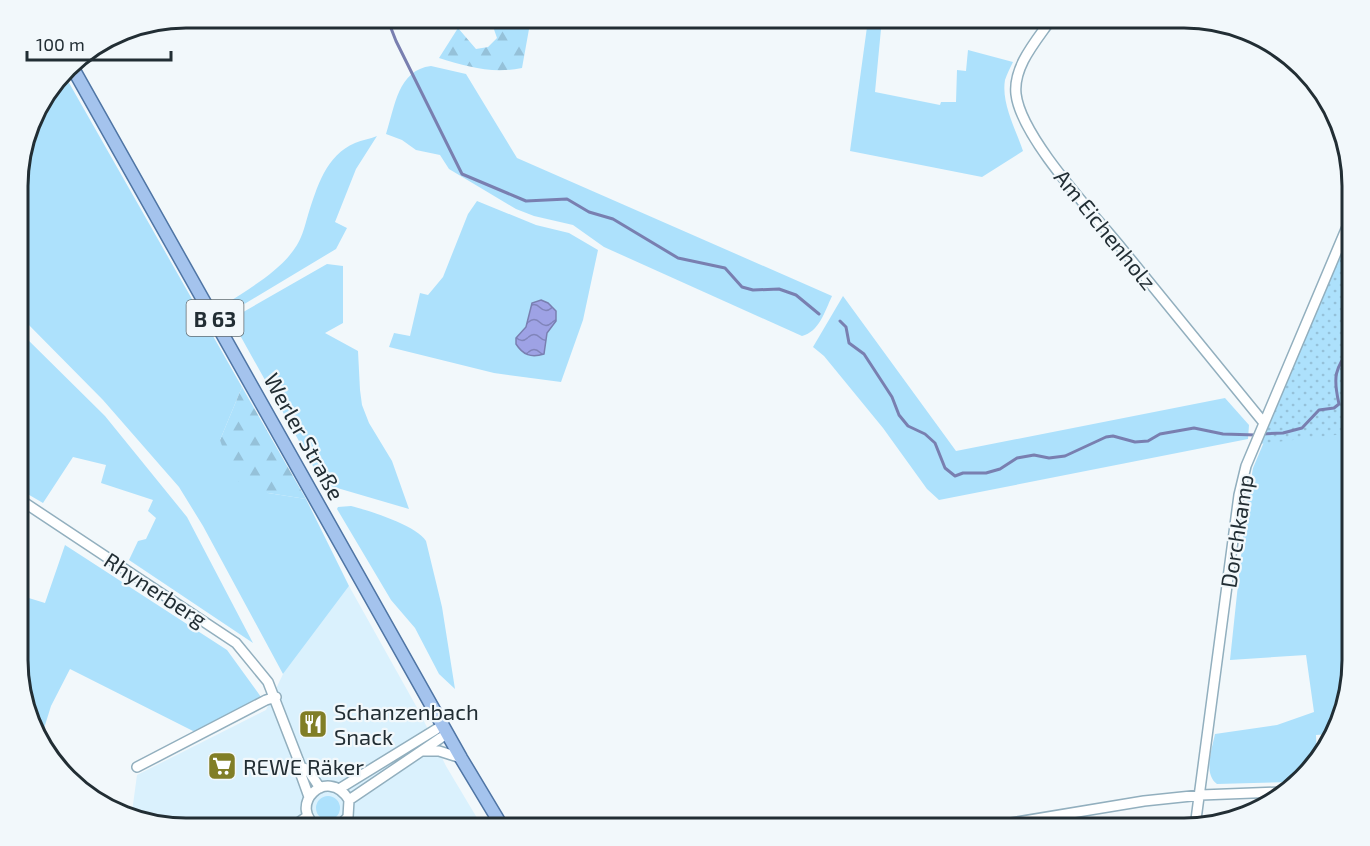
<svg xmlns="http://www.w3.org/2000/svg" width="1370" height="846" viewBox="0 0 1370 846" font-family="'Exo 2',sans-serif">
  <style>
    .built { fill: #daf1fd }
    .green { fill: #ade1fc }
    .forest { fill: url(#forest-firs) }
    .park { fill: url(#park-dots) }
    .water { fill: url(#water-waves); stroke: #797fb0; stroke-width: 1.5 }
    .lines { fill: none; stroke-linecap: round; stroke-linejoin: round }
    .stream { stroke: #797fb0; stroke-width: 3 }
    .minor-casing { stroke: #92afbe; stroke-width: 12 }
    .major-casing { stroke: #4f75a4; stroke-width: 15 }
    .minor { stroke: #fff; stroke-width: 9 }
    .major { stroke: #a4c3ed; stroke-width: 12 }
    .labels { text-anchor: middle; dominant-baseline: central; stroke-width: 4.5; stroke-linejoin: round; paint-order: stroke }
    .shield { fill: #f2f8fb; stroke: #606b70; stroke-width: 1.5 }
    .shield-label { font-size: 21px; font-weight: bold; fill: #222e34 }
    .street-label { font-size: 22px; fill: #222e34; stroke: #f2f8fb }
    .poi-label { font-size: 22px; fill: #222e34; stroke: #f2f8fb; text-anchor: start }
    .rim { fill: none; stroke: #222e34; stroke-width: 3 }
  </style>
  <defs>
    <pattern id="forest-firs" width="22" height="20" patternUnits="userSpaceOnUse" patternTransform="scale(1.5)"><rect width="22" height="20" fill="#ade1fc"/><path d="M5 1l3.5 6h-7zM16 11l3.5 6h-7z" fill="#95c1d9"/></pattern>
    <pattern id="park-dots" width="8" height="8" patternUnits="userSpaceOnUse" patternTransform="scale(1.5)"><rect width="8" height="8" fill="#ade1fc"/><path d="M2 2h.1M6 6h.1" fill="none" stroke="#95c1d9" stroke-width="1.8" stroke-linecap="round"/></pattern>
    <pattern id="water-waves" width="16" height="10" patternUnits="userSpaceOnUse" patternTransform="scale(1.5)"><rect width="16" height="10" fill="#9ea2e5"/><path d="M0 5q4-4 8 0t8 0" fill="none" stroke="#8084ba"/></pattern>
  </defs>
  <rect width="100%" height="100%" fill="#f2f8fb"/>
  <path class="built" d="M349,586L420,713L446,766L483,828H362L358,824L350,828H296L289,819L277,828H186L132,812L137,775L266,710L283,674Z"/>
  <path class="green" d="M867,27L881,29L875,92L940,105L941,102H956L957,70L966,71L968,50L1013,62C1010,68 1007,74 1005,80C1001,103 1016,130 1023,151L982,177L850,151Z
    M431,66L466,74L517,158L832,296C825,311 819,332 802,336L604,247L573,225L534,216L516,209L449,169L440,155L416,150L402,140L386,134C395,106 398,70 431,66Z
    M64,74L242,387L220,440L268,493L306,499L349,586L283,674L203,526L179,487L103,400L19,315V165L36,112Z
    M377,136L356,169L335,222L347,228L336,249L231,312L226,304C250,288 282,270 297,245C303,235 305,225 308,215C317,187 326,155 355,143C362,140 370,139 377,136Z
    M477,201L536,225L569,233L598,250L583,320L561,382L494,373L389,347L394,333L410,336L420,293L428,295L443,277L468,214Z
    M1352,233V670L1330,734L1316,735L1317,759L1293,782L1217,784C1203,774 1212,749 1215,734L1277,725L1314,712L1306,655L1230,660L1246,509L1253,468Z
    M327,264L343,266V323L325,333L358,351L360,390L362,405L369,423L392,461L409,509L327,485L319,477L231,319Z
    M843,296L956,451L1225,398L1249,425L1248,439L939,500L927,489L883,428L824,356L813,347Z
    M19,331L105,416L187,517L253,643L129,560L138,541L146,539L156,518L148,511L153,500L101,483L106,465L73,457L43,503L19,489Z
    M351,506C370,511 416,525 426,541L442,607L455,689L439,674L415,628L391,600L337,509L338,507Z
    M65,545L227,650L261,697L195,732L70,669L51,706L41,738L19,681V595L45,603Z
    M316 808a12 12 0 1 1 24 0a12 12 0 1 1-24 0Z"/>
  <path class="forest" d="M490,18H531L522,68C492,74 468,67 439,58L458,28L476,49L488,47L497,38Z
    M242,387L306,499L268,493L234,480L220,440Z"/>
  <path class="park" d="M1352,228V433L1260,444L1268,424Z"/>
  <path class="water" d="M541,300L548,303L556,311V321L547,333L544,354C531,358 523,355 516,344V338L526,327L532,303Z"/>
  <g class="lines">
    <path class="stream" d="M387,18L396,41L462,174L526,201L567,199L589,212L613,219L678,258L725,268L742,287L753,290L779,289L796,295L819,314
      M840,321L846,327L849,343L864,354L892,397L899,415L908,426L925,434L935,443L945,468L955,476L963,473H986L1000,469L1017,458L1034,455L1049,458L1065,456L1106,437L1113,436L1135,442L1148,441L1160,434L1194,428L1223,434L1256,435
      M1262,434L1283,433L1302,428L1319,410L1334,408L1339,404C1333,378 1334,368 1352,347"/>
    <g class="minor-casing">
      <path id="minor" d="M1052,18C1037,40 1013,66 1016,94C1021,138 1094,214 1123,250C1170,308 1217,365 1264,423
        M19,499L236,643L268,682L301,767L300,772L309,797
        M423,751H439L461,758
        M137,767L266,700L276,697
        M301,767L308,770L320,788
        M339,789L443,725
        M349,800L448,733
        M1195,827L1239,495L1246,466L1352,215
        M291,828L308,816
        M319,828C285,807 327,764 349,800L348,817L337,828
        M981,828L1144,801L1201,795L1282,792"/>
    </g>
    <g class="major-casing">
      <path id="major" d="M71,65L461,758L503,828"/>
    </g>
    <use href="#minor" class="minor"/>
    <use href="#major" class="major"/>
  </g>
  <defs>
    <g id="restaurant-square" transform="scale(1.5)"><rect x="-9" y="-9" width="18" height="18" rx="4" fill="#817e26" stroke="#f2f8fb"/><path d="M-5-6h1v4h1v-4h1v4h1v-4h1v5L-1.5 .5V6h-2V.5L-5-1ZM5-6V6H3V1.5H1.5Q1.5-4 5-6Z" fill="#fff"/></g>
    <g id="supermarket-square" transform="scale(1.5)"><rect x="-9" y="-9" width="18" height="18" rx="4" fill="#817e26" stroke="#f2f8fb"/><path d="M-6-5.5h2.5l.6 2H6L4.5 2H-2.5L-4.4-4H-6ZM-1.5 3.2a1.3 1.3 0 1 0 .1 0ZM3 3.2a1.3 1.3 0 1 0 .1 0Z" fill="#fff"/></g>
  </defs>
  <g fill-rule="evenodd">
    <use href="#restaurant-square" x="313" y="724"/>
    <use href="#supermarket-square" x="222" y="766"/>
  </g>
  <g class="labels">
    <rect class="shield" x="186.5" y="300" width="57" height="36" rx="4.5"/>
    <g class="shield-label">
      <text x="215" y="318">B 63</text>
    </g>
    <g class="street-label">
      <text transform="translate(1106 229) rotate(51)">Am Eichenholz</text>
      <text transform="translate(305 436) rotate(61)">Werler Straße</text>
      <text transform="translate(1236 531) rotate(-81)">Dorchkamp</text>
      <text transform="translate(156 589) rotate(33)">Rhynerberg</text>
    </g>
    <g class="poi-label">
      <text x="334" y="711">Schanzenbach<tspan x="334" dy="25">Snack</tspan></text>
      <text x="243" y="766">REWE Räker</text>
    </g>
  </g>
  <path d="M0 0H1370V846H0ZM186 28H1184A158 158 0 0 1 1342 186V660A158 158 0 0 1 1184 818H186A158 158 0 0 1 28 660V186A158 158 0 0 1 186 28Z" fill="#f2f8fb" fill-rule="evenodd"/>
  <path class="rim" d="M186 28H1184A158 158 0 0 1 1342 186V660A158 158 0 0 1 1184 818H186A158 158 0 0 1 28 660V186A158 158 0 0 1 186 28Z"/>
  <path d="M27 51v9h144v-9" fill="none" stroke="#222e34" stroke-width="3"/>
  <text x="36" y="51" font-size="18" fill="#222e34" stroke="#f2f8fb" stroke-width="4.5" paint-order="stroke">100 m</text>
</svg>
